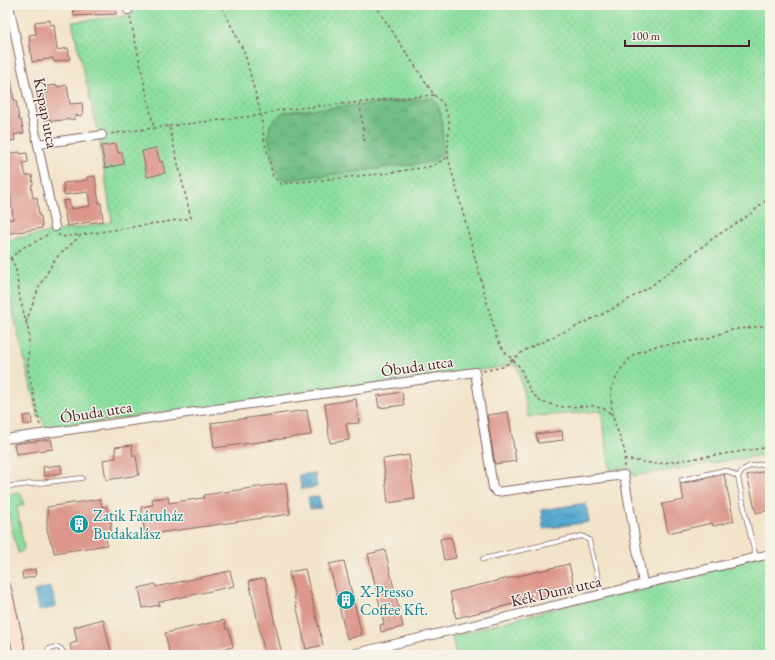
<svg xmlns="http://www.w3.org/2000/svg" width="775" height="660" viewBox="0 0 775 660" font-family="'EB Garamond',serif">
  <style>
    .grass { fill: url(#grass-dots); stroke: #6c7f66 }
    .forest { fill: url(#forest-crowns); stroke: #5e6e58 }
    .park { fill: #8ddfa0; stroke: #6c7f66 }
    .water { fill: url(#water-waves); stroke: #4e647d }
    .building { fill: #dc968b }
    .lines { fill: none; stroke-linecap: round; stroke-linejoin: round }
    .lane-casing { stroke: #856463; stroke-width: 5.5 }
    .street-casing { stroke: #856463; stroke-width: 10 }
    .secondary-casing { stroke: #856463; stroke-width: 14 }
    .path { stroke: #856463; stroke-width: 1.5; stroke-dasharray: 3 3; stroke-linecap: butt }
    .lane { stroke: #fff; stroke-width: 4 }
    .street { stroke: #fff; stroke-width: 8 }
    .secondary { stroke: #fde4d1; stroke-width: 12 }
    .labels { text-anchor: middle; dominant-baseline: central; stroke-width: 3; stroke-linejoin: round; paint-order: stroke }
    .street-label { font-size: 16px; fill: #4a1f2b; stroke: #f7f3e8 }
    .culture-label { font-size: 16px; fill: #0d838f; stroke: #f7f3e8; text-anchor: start }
  </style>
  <defs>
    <pattern id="grass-dots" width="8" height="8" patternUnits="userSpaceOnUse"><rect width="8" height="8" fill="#8ddfa0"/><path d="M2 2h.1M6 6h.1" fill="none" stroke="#7bbf8a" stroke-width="1.8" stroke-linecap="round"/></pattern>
    <pattern id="forest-crowns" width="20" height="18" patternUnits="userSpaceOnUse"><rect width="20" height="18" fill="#72be86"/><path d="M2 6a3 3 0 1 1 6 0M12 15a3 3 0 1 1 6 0" fill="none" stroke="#609a6e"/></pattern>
    <pattern id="water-waves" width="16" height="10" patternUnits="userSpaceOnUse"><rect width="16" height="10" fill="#53a9cf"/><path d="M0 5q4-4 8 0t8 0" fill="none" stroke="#4789a8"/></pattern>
  </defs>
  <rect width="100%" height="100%" fill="#f7f3e8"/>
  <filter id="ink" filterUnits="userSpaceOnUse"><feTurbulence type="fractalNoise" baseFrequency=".025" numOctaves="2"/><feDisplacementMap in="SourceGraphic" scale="8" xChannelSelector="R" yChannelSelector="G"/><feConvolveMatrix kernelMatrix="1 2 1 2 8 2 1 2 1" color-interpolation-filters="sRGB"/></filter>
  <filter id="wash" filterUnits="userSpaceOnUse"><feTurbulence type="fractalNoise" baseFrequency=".012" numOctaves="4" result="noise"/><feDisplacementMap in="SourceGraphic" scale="16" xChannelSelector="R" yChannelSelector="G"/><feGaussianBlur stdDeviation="0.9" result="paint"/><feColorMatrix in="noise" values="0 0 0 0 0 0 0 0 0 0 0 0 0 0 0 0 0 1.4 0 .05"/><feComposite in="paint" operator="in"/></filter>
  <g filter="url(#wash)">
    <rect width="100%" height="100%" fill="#f2e4ca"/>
    <path class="grass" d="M131,5H770V454L633,476L631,468L610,470L601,411L528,417L519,372L516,365L173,413H158L46,430L41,417L38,418L5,277V240L112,222L98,132L72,22L133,15Z
      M21,493L24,505L17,507L24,548L22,551L18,553L5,501V494Z
      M770,551V655H456L452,636Z"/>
    <path class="forest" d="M433,98C445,112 442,134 443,153L433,162L288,180L281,178L277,174L268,138L270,124L283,112Z"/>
    <path class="park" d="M5,611L14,655H5Z"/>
    <path class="water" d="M315,473L317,487L301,489L299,475Z
      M319,496L321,508L310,509L308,498Z
      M586,503L589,522L543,529L541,510Z
      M51,587L56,607L39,611L34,591Z"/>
    <g id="blocks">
      <path class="building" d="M91,5H115L116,14L74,16L73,8Z
        M50,20V25L54,24L57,50L68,48L70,59L54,62L53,58L32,62L29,35L36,34L35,22Z
        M5,68H9L14,100H16L19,120H21L24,133L14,135L15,140L5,142Z
        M57,85L58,87L67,85L70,104L82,103L83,115L74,116L75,119L64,120L51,121V119L44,120L41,95L49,93L47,86Z
        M116,144L118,153L122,152L124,164L105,168L101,146Z
        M156,148L160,162L162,161L165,173L147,177L142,151Z
        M20,152V154L27,153L28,162L23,163L26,176L32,175L33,185H31L33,198L37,197L39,216H41L42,228L5,234V220L13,219L10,188L5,189V154Z
        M95,176L99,203H101L103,221L90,223L89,222L67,226L63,201L69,200L71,209L90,206L88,192L64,195L63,183L87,180V177Z
        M402,392L404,405L379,408L377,396Z
        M356,399L359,423L346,424L349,440L330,443L325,404Z
        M307,410L311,435L214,448L211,423Z
        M508,412L516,461L495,464L487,415Z
        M31,415L32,424L24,425L23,416Z
        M562,431L563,440L538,443L536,434Z
        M51,439L53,449L16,454L14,444Z
        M132,445L133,456H136L139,475L106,480L103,460L116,458L115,447Z
        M409,455L415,499L388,503L383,459Z
        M61,465L62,473L44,476L43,467Z
        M766,471L770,486V510L756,513L747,475Z
        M724,474L734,521L713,526L712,523L668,533L662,504L684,500L680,484Z
        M286,483L290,514L145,535L141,507L153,505L152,499L168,497L169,503L204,498V495Z
        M100,499L102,507L106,506L111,520V533L106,534L107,545L54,553L52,543H51L47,530V517H48L47,507Z
        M451,537L456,558L444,560L440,539Z
        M385,550L403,627L381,632L380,625L384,624L368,554Z
        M344,561L362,635L347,639L329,564Z
        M569,564L575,589L456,618L450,592Z
        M35,569L36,576L23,579L22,572Z
        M305,569L323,645L306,649L289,572Z
        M230,571L234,586L159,602L160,605L143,608L139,588L155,584L156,587Z
        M265,578L282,655H265L249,581Z
        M103,619L112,655H72L70,644L77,642L74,627Z
        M224,620L226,629H229L233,647L197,655H170L165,633Z"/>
    </g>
  </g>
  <g filter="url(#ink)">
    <use href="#blocks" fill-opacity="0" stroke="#856463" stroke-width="1"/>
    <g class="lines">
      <g class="lane-casing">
        <path id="lane" d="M682,480L720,471H727L738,477
          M5,487L82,478
          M756,558L746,517L738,477C745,465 751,466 763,464
          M483,559L582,536L589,540L602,594
          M46,655L49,649L57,647L61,649L65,655"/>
      </g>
      <g class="street-casing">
        <path id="street" d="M9,5L55,227
          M127,5L128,10
          M38,144L102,135
          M5,439L475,372L493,488L497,492L624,475L643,584
          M348,655L770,554"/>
      </g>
      <g class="secondary-casing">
        <path id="secondary" d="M5,589L20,655"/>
      </g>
      <path class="path" d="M375,5L434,95L443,103L449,120L448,157L497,340L505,352L520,367L530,391L541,402L563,407L593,406L605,409L612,415
        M130,17L154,128
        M434,95L280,110L261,115L264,140L273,176L281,184L388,173L433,166L448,157
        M360,103L364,140H368
        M169,126L261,115L245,54L221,5
        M58,234L61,237L80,235
        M11,258L16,270L20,299L29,333L28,369L40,426
        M5,263L22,248L39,240L50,233
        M26,322L39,287L55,259L81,235L191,218L169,126L109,134
        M483,371L503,367L525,350L609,311L651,286L712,239L749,215L770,197
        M624,459L657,464L770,447
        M624,467L625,452L612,415L611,389L620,370L634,354L656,346L677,344L708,338L731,330L770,325"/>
      <use href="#lane" class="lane"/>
      <use href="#street" class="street"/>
      <use href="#secondary" class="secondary"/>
    </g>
  </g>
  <defs>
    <g id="building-disc" transform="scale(1)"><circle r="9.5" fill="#0f9aa8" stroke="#f7f3e8"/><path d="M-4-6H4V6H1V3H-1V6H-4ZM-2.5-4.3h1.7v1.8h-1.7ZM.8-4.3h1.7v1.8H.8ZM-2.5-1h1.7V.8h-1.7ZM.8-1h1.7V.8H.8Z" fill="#fff"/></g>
  </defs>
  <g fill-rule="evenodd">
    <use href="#building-disc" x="79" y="524"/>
    <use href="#building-disc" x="346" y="600"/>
  </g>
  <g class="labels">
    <g class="street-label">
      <text transform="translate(46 113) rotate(79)">Kispap utca</text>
      <text transform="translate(417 366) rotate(-8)">Óbuda utca</text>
      <text transform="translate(96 412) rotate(-9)">Óbuda utca</text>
      <text transform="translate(556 591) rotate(-13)">Kék Duna utca</text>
    </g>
    <g class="culture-label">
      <text x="93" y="515">Zatik Faáruház<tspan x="93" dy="18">Budakalász</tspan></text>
      <text x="360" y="591">X-Presso<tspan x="360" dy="18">Coffee Kft.</tspan></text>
    </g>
  </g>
  <rect width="775" height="660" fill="none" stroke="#f7f3e8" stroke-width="20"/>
  <path d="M625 40v6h124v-6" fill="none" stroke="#4a1f2b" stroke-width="2"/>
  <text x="631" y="40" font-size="12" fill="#4a1f2b" stroke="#f7f3e8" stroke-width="3" paint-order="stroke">100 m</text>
</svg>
